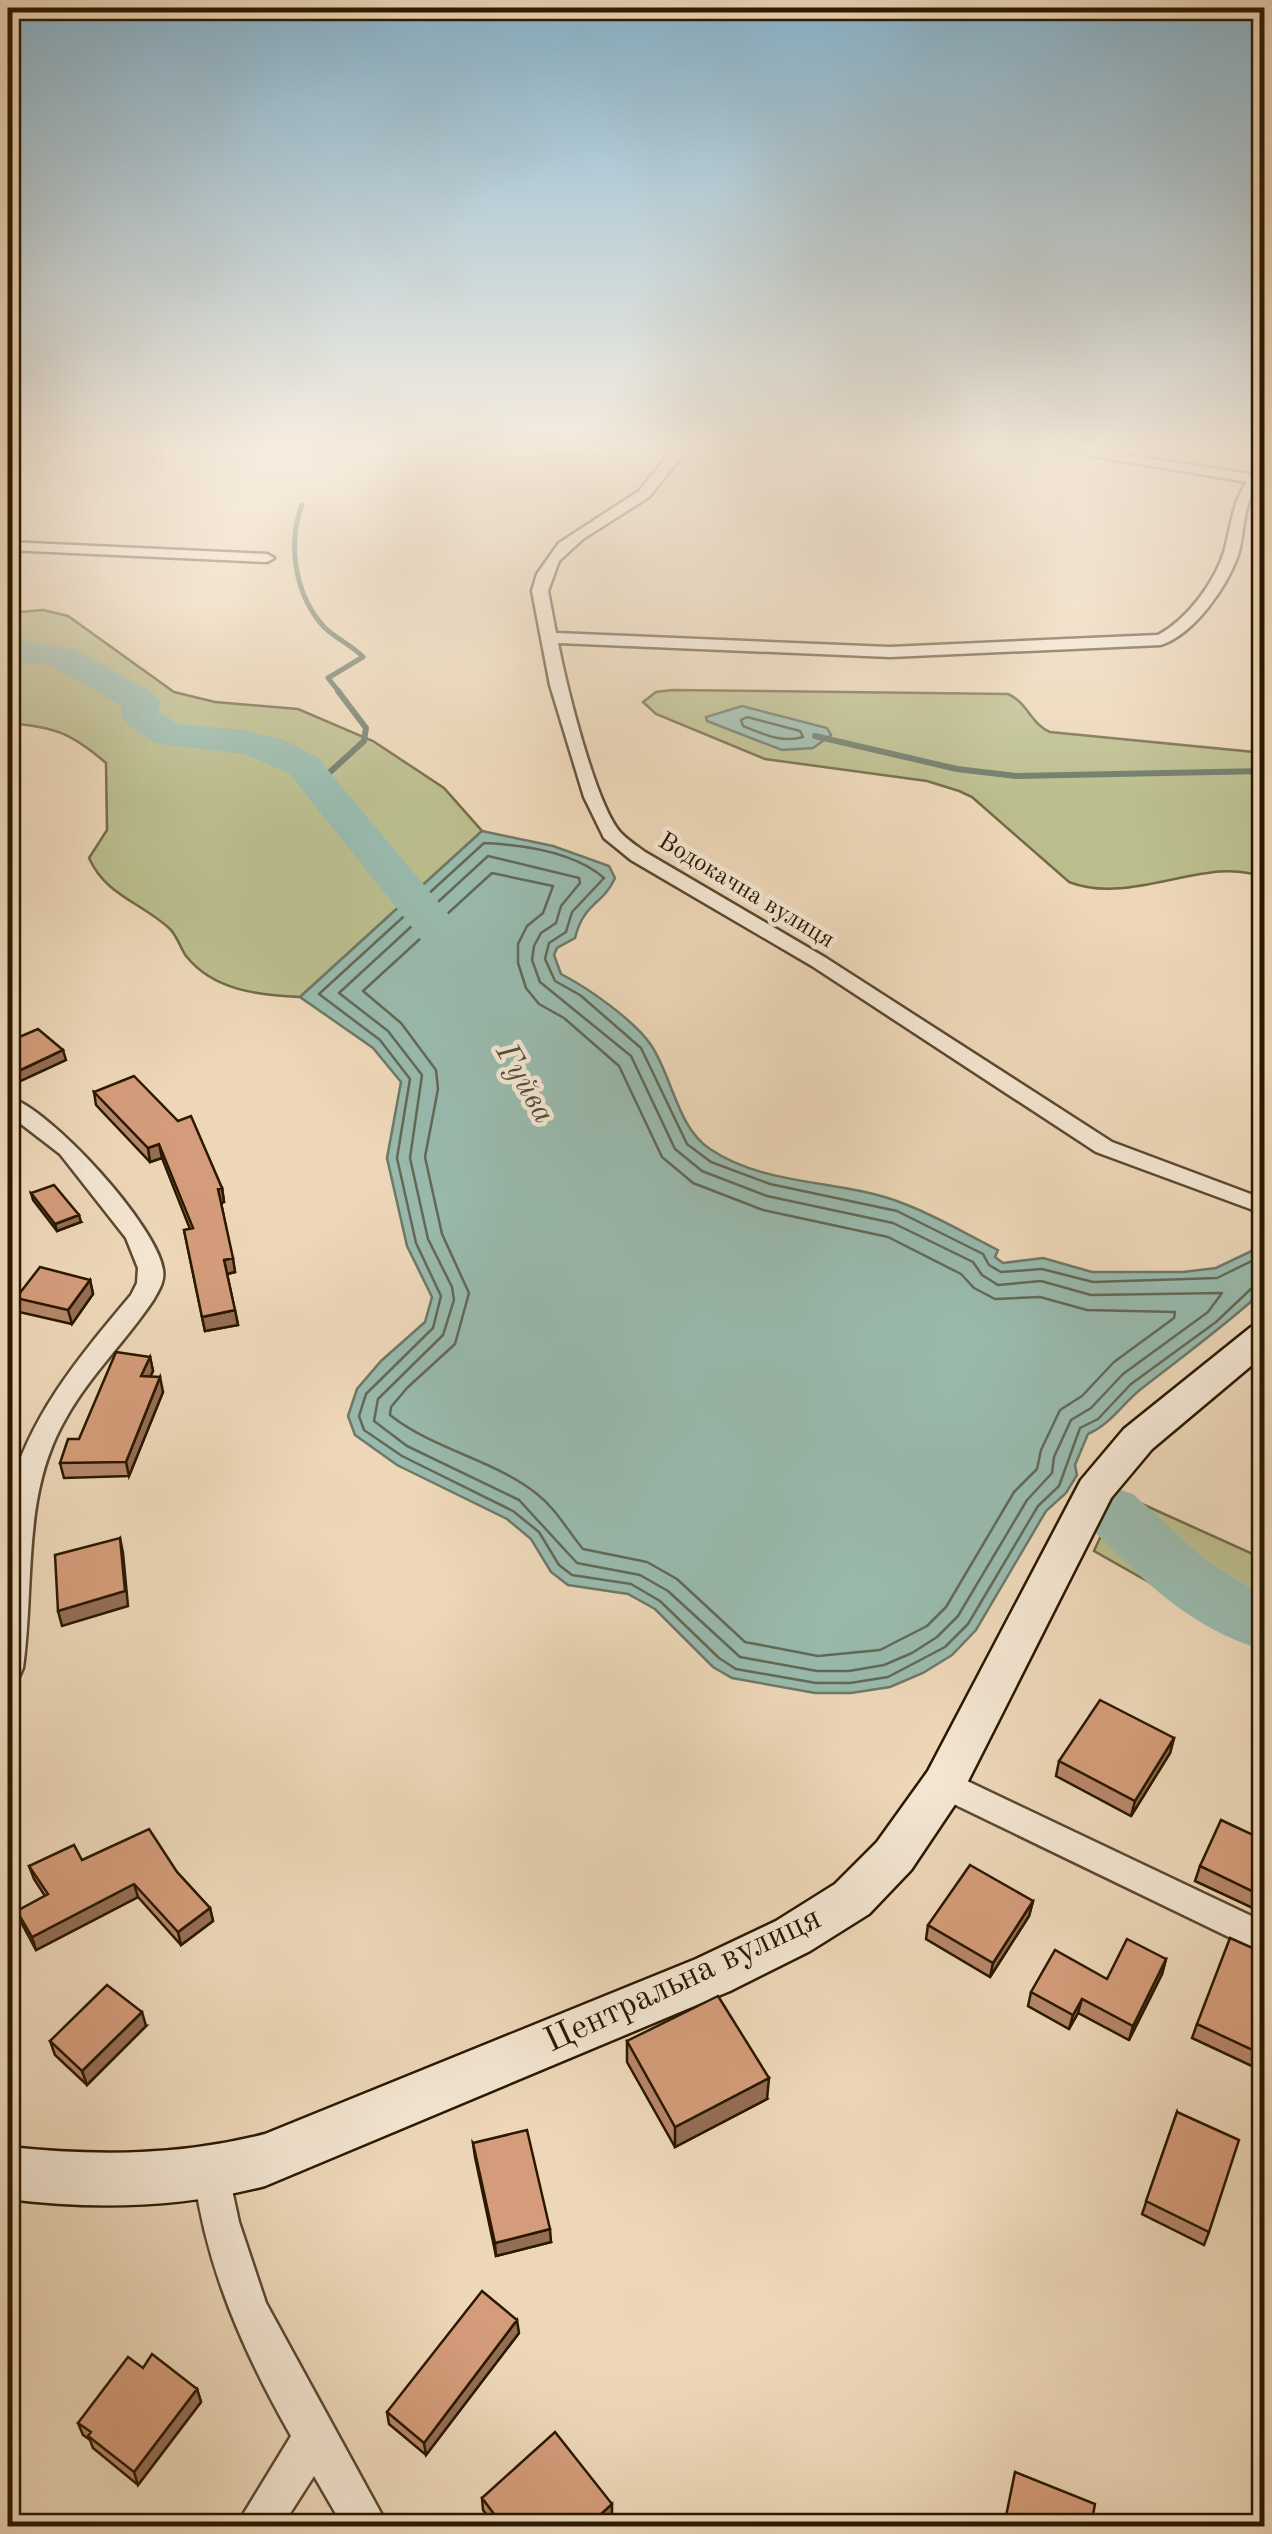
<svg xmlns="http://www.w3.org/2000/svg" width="1272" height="2534" viewBox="0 0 1272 2534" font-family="'Old Standard TT',serif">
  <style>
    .green { fill: #bbbd8d; stroke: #726a47; stroke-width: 2.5 }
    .water { fill: #99baad; stroke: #6d7968; stroke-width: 2.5 }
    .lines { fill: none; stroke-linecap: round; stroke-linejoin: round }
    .shore { stroke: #626957; stroke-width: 2.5 }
    .stream-far1 { stroke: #6d7968; stroke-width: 5 }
    .stream { stroke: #6d7968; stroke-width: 6 }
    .river { fill: #99baad; fill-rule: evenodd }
    .street-casing { stroke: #5b482f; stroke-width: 5 }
    .secondary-casing { stroke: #2a1801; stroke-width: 5 }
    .street { fill: #f3e5d1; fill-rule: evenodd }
    .secondary { fill: #f3e5d1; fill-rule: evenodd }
    .wall { fill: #b68669; stroke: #2a1801; stroke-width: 2.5 }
    .shaded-wall { fill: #946d55; stroke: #2a1801; stroke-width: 2.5 }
    .building { fill: #d49c7a; stroke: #2a1801; stroke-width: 2.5 }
    .labels { text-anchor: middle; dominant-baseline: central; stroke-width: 9; stroke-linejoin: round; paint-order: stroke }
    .far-street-label { font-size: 25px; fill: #2a1801; stroke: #f3e5d1 }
    .water-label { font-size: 32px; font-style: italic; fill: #51513d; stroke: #f3e5d1 }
    .near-street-label { font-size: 35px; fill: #2a1801; stroke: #f3e5d1 }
  </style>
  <rect width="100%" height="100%" fill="#edd7b8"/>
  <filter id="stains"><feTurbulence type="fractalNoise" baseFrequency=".002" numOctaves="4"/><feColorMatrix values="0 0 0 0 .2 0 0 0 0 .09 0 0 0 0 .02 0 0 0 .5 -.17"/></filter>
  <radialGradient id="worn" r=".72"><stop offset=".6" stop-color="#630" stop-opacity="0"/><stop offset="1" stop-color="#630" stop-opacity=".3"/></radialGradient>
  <path class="green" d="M43,610L68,616L174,692L215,702L298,709L373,741L444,788L482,831L300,997C259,995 214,991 186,956C180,947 177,936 170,929C141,902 106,896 89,858L107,830L106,763C70,732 54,727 8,723V613Z
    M672,690L1008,694C1027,702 1031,724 1050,732L1264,753V878C1210,853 1132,907 1069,882L972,797L959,791L927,781L765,759L656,714L643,702L656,692Z
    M1120,1494L1264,1559V1647L1094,1551Z"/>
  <path class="water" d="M742,706L827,728L831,735L813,748L782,750L707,721L706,717Z
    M482,831L553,846L609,866L615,878C603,905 584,902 575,938L557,948L554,955L561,974C588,988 634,1020 651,1045C673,1078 677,1127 710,1149C766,1187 841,1179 902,1203C935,1215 966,1234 998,1250L995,1257L1003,1263L1043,1258L1092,1272H1183L1216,1268L1264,1245V1290C1225,1326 1183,1356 1141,1389C1122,1404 1111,1424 1088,1434L1075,1465L1077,1475L1066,1493L1046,1511L976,1630L952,1655L923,1673L890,1687L851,1693H815L732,1678L713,1667L655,1609L628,1594L568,1585L551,1572L531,1539L507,1519L397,1465L355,1435L348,1416L357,1389L381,1361L425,1322L432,1297L407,1246L387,1158L401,1082L373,1048L300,997Z"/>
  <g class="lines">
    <path class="shore" d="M747,717L800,731L803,737C781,743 763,734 743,726L741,720Z
      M488,856L579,878L580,883L561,906L556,923L541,933L534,946L532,960L540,982L631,1056L675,1149L702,1171L767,1196L893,1223L973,1262L982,1275L998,1285L1041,1281L1091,1295L1222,1293L1208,1312L1123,1374L1091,1408L1071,1420L1054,1457L1052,1473L1027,1500L958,1616L937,1637L912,1653L884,1665L849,1671H817L740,1657L668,1591L640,1575L577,1563L519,1500L407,1446L374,1421L378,1399L443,1335L454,1300L452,1287L428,1239L410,1158L422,1075L388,1031L339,993Z
      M492,873L553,886L543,913L527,926L518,944V963L526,988L539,1004L564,1018L619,1066L662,1157L693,1183L763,1210L888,1237L961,1274L974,1288L995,1299L1040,1297L1087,1310L1175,1312L1174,1318L1114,1362L1082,1396L1060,1410L1041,1450L1037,1469L1014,1492L946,1607L927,1626L880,1650L818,1656L745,1642L677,1579L647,1562L583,1549C568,1531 556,1509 537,1494C493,1459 434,1450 390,1415L391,1407L407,1388L455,1344L469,1293L442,1234L425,1157L438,1089L436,1070L401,1023L363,991Z
      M1264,1255L1217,1278L1093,1282L1042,1269L1001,1272L989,1265L983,1254L897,1211L770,1184L711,1162L687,1144L641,1048L580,995L555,981L545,959L549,943L566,932L572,912L604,878C574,852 523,845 484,843L319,994L380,1040L410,1079L397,1158L416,1243L441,1296L433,1328L366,1394L359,1416L364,1430L402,1456L513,1511L539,1532L559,1565L572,1575L631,1584L660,1601L719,1658L736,1669L816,1683H850L888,1677L945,1647L968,1624L1038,1506L1059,1486L1080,1428L1098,1419L1131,1384L1216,1322L1254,1286L1264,1283"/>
    <path class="stream-far1" d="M302,505C287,545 295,595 324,627C336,639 352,645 363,657L328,678L340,693"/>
    <path class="stream" d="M815,736L957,769L1016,776L1264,771
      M318,783L364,741L366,728L338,691"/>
    <path class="river" d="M8,639L74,649L150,691L160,702L159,712L178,724L244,730L284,740L317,757L450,916L476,955L469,965L453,969L437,965L415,931L289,773L244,754L154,743L127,724L121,716L122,706L52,666L8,661Z
      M1111,1487L1133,1494L1204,1559L1264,1597V1650C1190,1629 1142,1579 1089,1526L1080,1510L1089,1494Z"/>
    <g class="street-casing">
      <path id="street" d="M676,446H690L649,497L583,539L559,561L548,591L556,633L890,647L1158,635C1187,620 1216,581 1225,549C1231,525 1233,502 1247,482L1033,446H1066L1264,476V484C1242,492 1245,535 1238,555C1227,587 1194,634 1161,645L890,657L558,643C566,684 595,803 620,832C626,839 637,846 645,852L826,958L1112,1142L1264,1199V1214L1096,1152L812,966L631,860L604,838L584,797L550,685L532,591L537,574L559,543L639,491Z
        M8,542L267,554L274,558L267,562L8,550Z
        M8,1097C50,1108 158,1227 163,1270C165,1281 159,1290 154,1299C127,1340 90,1375 66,1418C21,1495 35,1583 23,1668L19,1677L8,1680V1497C28,1417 79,1357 131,1295L137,1283L138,1268L126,1238L60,1154L8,1114Z
        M944,1770L1264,1922V1954L933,1794L928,1784L933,1774Z
        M213,2156L226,2162L239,2222L266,2303L388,2526H343L314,2476L282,2526H236L291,2436C244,2353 207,2270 194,2175L200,2162Z"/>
    </g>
    <g class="secondary-casing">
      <path id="secondary" d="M1264,1324V1355L1152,1449L1111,1498L960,1797L911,1870L869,1914L810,1951L730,1991L265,2186C179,2208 95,2210 8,2199V2147C96,2156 179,2156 265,2134L696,1959L776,1921L835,1884L877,1842L928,1771L1081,1480L1124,1429L1251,1327Z"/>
    </g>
    <use href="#street" class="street"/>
    <use href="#secondary" class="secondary"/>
  </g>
  <path class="wall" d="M94,1092L222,1188L224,1202L221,1203L235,1272L227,1274L238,1325L205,1331L184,1230L190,1229L162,1158L150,1162L96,1105Z
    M31,1193L81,1222L57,1231L33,1200Z
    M90,1280L93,1294L72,1324L19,1312L16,1298Z
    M150,1357L153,1371L150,1377L163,1392L129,1476L64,1478L60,1463Z
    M1174,1738L1170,1753L1131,1816L1056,1776L1059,1761Z
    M82,1860L177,1872L210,1908L213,1921L181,1945L138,1897L36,1950L22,1924L17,1911L45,1896L34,1879L29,1866Z
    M1200,1866L1264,1892L1257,1910L1195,1881Z
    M1033,1901L1029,1916L990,1977L926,1939L928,1925Z
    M1166,1959L1162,1974L1129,2040L1078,2013L1069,2029L1028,2006L1031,1992L1107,1979Z
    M1197,2024L1264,2043L1256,2068L1192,2038Z
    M146,2026L87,2085L55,2055L50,2041Z
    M627,2041L767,2099L675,2147L627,2062Z
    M1177,2112L1209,2232L1204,2245L1142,2214Z
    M473,2143L551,2242L496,2256L475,2157Z
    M519,2333L426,2455L389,2424L387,2412Z
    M143,2368L197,2389L201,2402L138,2485L93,2448L90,2440L83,2435L78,2423Z
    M482,2498L612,2516L601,2526H495L483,2510Z"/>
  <path class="shaded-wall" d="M63,1050L66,1060L10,1086L8,1076Z
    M159,1144L162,1158L150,1162L148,1148Z
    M222,1188L224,1202L220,1203L218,1189Z
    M79,1215L81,1222L57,1231L55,1224Z
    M233,1258L235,1272L227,1274L224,1260Z
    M90,1280L93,1294L72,1324L68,1310Z
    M235,1310L238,1325L205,1331L202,1317Z
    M150,1357L153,1371L144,1390L141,1376Z
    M160,1377L163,1392L129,1476L126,1462Z
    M120,1538L123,1553L128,1606L62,1626L58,1611Z
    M1174,1738L1170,1753L1131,1816L1135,1801Z
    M134,1884L138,1897L36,1950L32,1937Z
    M1033,1901L1029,1916L990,1977L993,1963Z
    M210,1908L213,1921L181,1945L178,1932Z
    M1166,1959L1162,1974L1129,2040L1133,2026Z
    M1082,1999L1078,2013L1069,2029L1073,2015Z
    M142,2012L146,2026L87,2085L82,2071Z
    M769,2078L767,2099L675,2147V2127Z
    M550,2229L551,2242L496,2256L495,2243Z
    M517,2320L519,2333L426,2455L424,2443Z
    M197,2389L201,2402L138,2485L134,2472Z
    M612,2504V2516L601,2526H588Z"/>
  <path class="building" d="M38,1029L63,1050L8,1076V1039L10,1041Z
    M134,1076L178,1121L191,1116L222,1188L218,1189L233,1258L224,1260L235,1310L202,1317L184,1230L193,1228L159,1144L148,1148L94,1092Z
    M54,1185L79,1215L55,1224L31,1193Z
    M40,1267L90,1280L68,1310L16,1298Z
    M116,1352L150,1357L141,1376L160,1377L126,1462L60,1463L68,1439H79Z
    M120,1538L125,1591L58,1611L55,1555Z
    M1100,1700L1174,1738L1135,1801L1059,1761Z
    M1221,1820L1264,1840V1889L1262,1896L1200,1866Z
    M149,1829L177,1872L210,1908L178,1932L134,1884L32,1937L17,1911L48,1894L29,1866L74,1845L82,1860Z
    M970,1865L1033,1901L993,1963L928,1925Z
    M1230,1938L1264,1953V2043L1261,2054L1197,2024Z
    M1127,1939L1166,1959L1133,2026L1082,1999L1073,2015L1031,1992L1055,1950L1107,1979Z
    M107,1985L142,2012L82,2071L50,2041Z
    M718,1996L769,2078L675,2127L627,2041Z
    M1177,2112L1239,2140L1209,2232L1146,2201Z
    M527,2130L550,2229L495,2243L473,2143Z
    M482,2291L517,2320L424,2443L387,2412Z
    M152,2354L197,2389L134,2472L88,2436L91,2432L78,2423L128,2357L143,2368Z
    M555,2432L612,2504L588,2526H503L482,2498Z
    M1015,2472L1095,2504L1091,2526H1004Z"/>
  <linearGradient id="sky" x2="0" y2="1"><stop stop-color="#88b6d0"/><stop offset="0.56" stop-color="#f7eddf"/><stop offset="1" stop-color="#f7eddf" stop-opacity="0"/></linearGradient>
  <rect width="1272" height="801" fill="url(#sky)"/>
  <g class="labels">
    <g class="far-street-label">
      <text transform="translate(746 891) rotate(31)">Водокачна вулиця</text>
    </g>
    <g class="water-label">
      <text transform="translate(524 1084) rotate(60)">Гуйва</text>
    </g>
    <g class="near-street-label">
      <text transform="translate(683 1980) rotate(-25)">Центральна вулиця</text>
    </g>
  </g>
  <rect width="1272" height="2534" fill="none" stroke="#edd7b8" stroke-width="40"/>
  <rect x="10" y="10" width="1252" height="2514" fill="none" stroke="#2a1801" stroke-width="5"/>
  <rect x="20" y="20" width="1232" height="2494" fill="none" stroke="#2a1801" stroke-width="2.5"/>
  <rect width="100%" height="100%" filter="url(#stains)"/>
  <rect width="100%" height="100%" fill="url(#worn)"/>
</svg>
